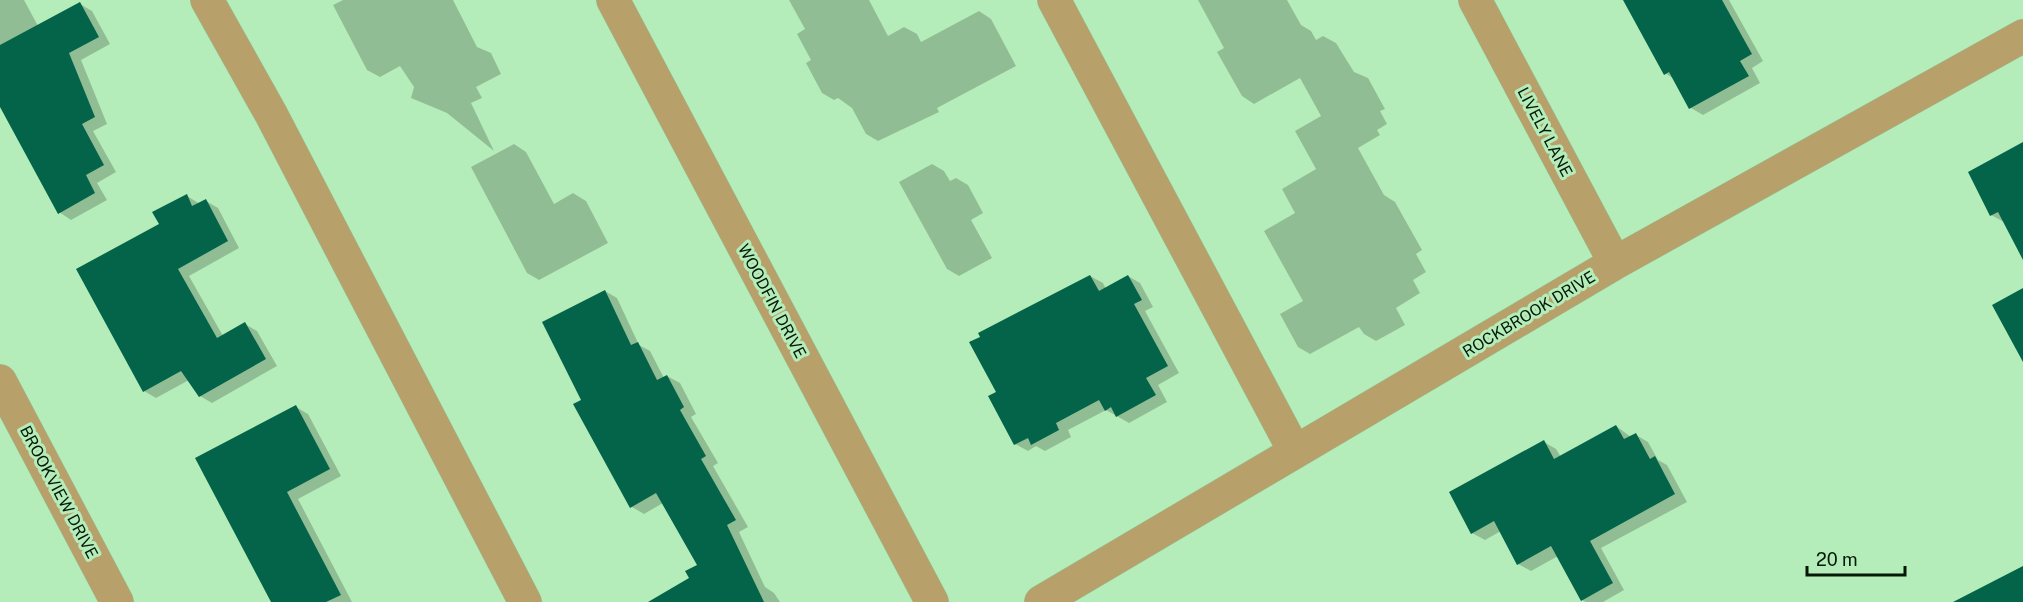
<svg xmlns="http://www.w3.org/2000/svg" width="2023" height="602" viewBox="0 0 2023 602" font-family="'Public Sans',sans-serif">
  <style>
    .shadow { fill: #0003 }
    .building { fill: #04644a }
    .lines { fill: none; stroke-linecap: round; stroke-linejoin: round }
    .minor-casing { stroke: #95c79a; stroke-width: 34 }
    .minor { stroke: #b7a06a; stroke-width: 33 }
    .labels { text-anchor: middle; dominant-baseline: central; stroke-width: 6; stroke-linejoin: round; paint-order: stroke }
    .street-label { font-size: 16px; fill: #041807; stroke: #b5edba }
  </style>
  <rect width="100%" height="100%" fill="#b5edba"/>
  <path class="shadow" d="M0,0H24L38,26L80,4L92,11L110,44L81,60L107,124L93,131L116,172L97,183L107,200L71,220L59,212L0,101Z
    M343,0H453L477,47L491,53L501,74L476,87L482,98L471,103L494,151L447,113L411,98L414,87L400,66L380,77L367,70L333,5Z
    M789,0H869L888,36L904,27L917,34L921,42L979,11L991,19L1016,66L937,108L939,112L878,141L866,134L852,108L838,98L834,100L822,93L806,63L811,60L797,34L805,29Z
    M1198,0H1287L1301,25L1311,31L1316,40L1323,36L1336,43L1354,72L1368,78L1385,109L1380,111L1387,124L1377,130L1380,135L1358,148L1384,195L1395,202L1422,250L1416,254L1426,272L1413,280L1420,293L1396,308L1405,325L1376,341L1364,334L1359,327L1310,354L1298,347L1280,314L1303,301L1264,231L1295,213L1282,189L1316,169L1295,131L1321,116L1300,78L1254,104L1242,96L1217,52L1224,48Z
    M1625,0H1729L1763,61L1752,68L1760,83L1703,115L1691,108L1674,79L1665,73Z
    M514,144L526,152L554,204L573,193L586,201L608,243L539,280L527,273L471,167Z
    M2023,144V257L2004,222L1991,215Z
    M932,164L944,171L950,181L956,178L968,185L983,213L971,220L992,258L959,276L947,269L899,182Z
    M187,196L200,204L206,201L218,208L239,248L189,276L223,336L245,324L257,331L277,366L212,403L200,396L189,380L156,398L144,391L161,225Z
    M1090,276L1103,283L1106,289L1128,276L1140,283L1153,307L1145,311L1179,373L1158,385L1167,402L1129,423L1106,410L1068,430L1071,437L1045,451L1036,446L1028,451L1015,444L998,393Z
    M605,291L617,298L639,345L650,351L664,378L667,376L680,383L696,414L691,417L718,463L713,466L748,527L739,532L765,587L774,593L780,602H668L691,579L699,565L663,503L644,514L632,507L583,401Z
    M296,407L308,414L341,476L298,499L352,602H273Z
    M1616,426L1631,437L1636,435L1648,442L1658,460L1667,465L1687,502L1601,548L1624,590L1603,602H1586L1582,600L1558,556L1531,571L1518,564L1501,531L1485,540L1472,533L1544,442L1556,449L1561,457Z"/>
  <path class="building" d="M1623,0H1722L1752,54L1740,61L1749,76L1689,109L1669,72L1664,75Z
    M80,2L99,37L69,53L95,117L82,124L104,165L86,175L95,193L58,214L0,107V45Z
    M2023,142V260L1998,212L1990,216L1968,172Z
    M187,194L192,206L206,199L228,241L178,269L217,338L245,322L266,359L199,397L181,371L143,392L76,269L159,224L152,212Z
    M1090,275L1099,291L1128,275L1142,300L1134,304L1168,366L1146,378L1156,395L1116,417L1111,407L1105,411L1099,400L1056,423L1059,430L1031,445L1028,438L1014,445L988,396L996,392L969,342L980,337L978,333Z
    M2023,288V362L1992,305Z
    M605,290L631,345L638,342L657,380L667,375L684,407L680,410L706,456L701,459L736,520L727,525L764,602H648L689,578L685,571L697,565L656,493L630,508L573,404L581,400L542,322Z
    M296,405L330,469L287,492L341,595L326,602H271L195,458Z
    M1616,425L1624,439L1636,433L1650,459L1655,456L1675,494L1590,541L1613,583L1581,601L1551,546L1517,565L1494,521L1471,534L1449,492L1544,440L1554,459Z
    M2023,566V602H1953Z"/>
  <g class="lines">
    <g class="minor-casing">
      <path id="minor" d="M207,0L271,114L525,602
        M613,0L932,602
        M1054,0L1295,452
        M1475,0L1615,263
        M0,381L117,602
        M1041,602L1615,263L2023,36"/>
    </g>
    <use href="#minor" class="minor"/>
  </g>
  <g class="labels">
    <g class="street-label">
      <text transform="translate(1545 132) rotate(62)">LIVELY LANE</text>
      <text transform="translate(772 301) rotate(62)">WOODFIN DRIVE</text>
      <text transform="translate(1529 314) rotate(-31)">ROCKBROOK DRIVE</text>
      <text transform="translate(59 492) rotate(62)">BROOKVIEW DRIVE</text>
    </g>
  </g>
  <path d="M1807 566v9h98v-9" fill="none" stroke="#041807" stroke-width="3"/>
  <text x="1816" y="566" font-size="18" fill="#041807" stroke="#b5edba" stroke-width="4.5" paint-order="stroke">20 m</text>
</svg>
